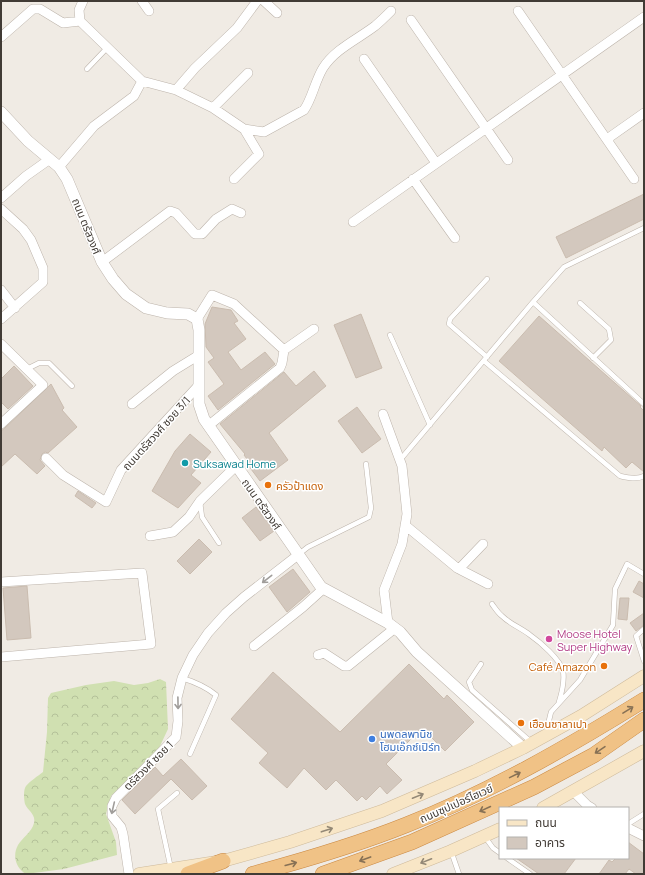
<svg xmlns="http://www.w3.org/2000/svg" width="645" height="875" viewBox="0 0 645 875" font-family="Manrope,'Noto Sans Thai',sans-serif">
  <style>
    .forest { fill: url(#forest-crowns) }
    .building { fill: #d3c8be; stroke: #cabcaf }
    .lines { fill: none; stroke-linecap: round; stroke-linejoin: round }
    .service-casing { stroke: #bdb4ab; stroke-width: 5.5 }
    .minor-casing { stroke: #bdb4ab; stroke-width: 10 }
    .tertiary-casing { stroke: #bdb4ab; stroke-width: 12 }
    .secondary-casing { stroke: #ceba9b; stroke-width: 13 }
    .trunk-casing { stroke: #ca8943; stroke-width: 16 }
    .service { stroke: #fff; stroke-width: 4.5 }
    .minor { stroke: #fff; stroke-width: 9 }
    .tertiary { stroke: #fff; stroke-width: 11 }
    .secondary { stroke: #f8e6c6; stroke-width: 12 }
    .trunk { stroke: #f0c286; stroke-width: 15 }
    .oneway { stroke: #a09d9a }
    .oneway2 { stroke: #877155 }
    .oneway3 { stroke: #938876 }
    .culture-dot { fill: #0f9aa8; stroke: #fff; stroke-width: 1.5 }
    .food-dot { fill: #e8710a; stroke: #fff; stroke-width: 1.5 }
    .hotel-dot { fill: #d1479c; stroke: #fff; stroke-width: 1.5 }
    .shop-dot { fill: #3f7fe0; stroke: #fff; stroke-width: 1.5 }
    .labels { text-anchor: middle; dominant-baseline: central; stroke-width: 3; stroke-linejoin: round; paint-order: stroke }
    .street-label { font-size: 11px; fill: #413b35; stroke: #fff }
    .culture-label { font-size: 11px; fill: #0d838f; stroke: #fff; text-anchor: start }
    .food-label { font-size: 11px; fill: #c56008; stroke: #fff; text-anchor: start }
    .hotel-label { font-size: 11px; fill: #b23c85; stroke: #fff; text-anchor: start }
    .shop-label { font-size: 11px; fill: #366cbe; stroke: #fff; text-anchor: start }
  </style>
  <defs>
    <pattern id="forest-crowns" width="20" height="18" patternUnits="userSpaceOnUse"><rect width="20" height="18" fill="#d0e0b1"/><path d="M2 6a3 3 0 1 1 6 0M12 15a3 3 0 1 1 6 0" fill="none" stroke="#b4c199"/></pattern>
  </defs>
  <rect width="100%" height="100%" fill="#f0ebe4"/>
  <path class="forest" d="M160,679L166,682L168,729L160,746L154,756L111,796L106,814L116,842L117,855L64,869L26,874C16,868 12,856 18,845C22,838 32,832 34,823C36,814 28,811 25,804C24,800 23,790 26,786C30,781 38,776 43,772L47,732L48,698L51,693L86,685L114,681L134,685L148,683Z"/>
  <path class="building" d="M644,194V219L566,258L556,237Z
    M212,307L231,310L238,321L234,323L246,339L228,352L241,370L265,352L275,364L218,410L208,396L224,384L208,362L214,358L206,347L205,324Z
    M361,314L382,368L356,378L334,325Z
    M539,316L641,406L640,407L644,411V472L632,462L626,468L604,447L602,451L499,361Z
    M14,366L33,386L8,409L1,402V379Z
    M314,371L326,386L269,433L288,460L260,481L248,465L250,463L244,455L245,454L220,424L284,372L296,386Z
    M51,384L64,408L62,410L77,427L48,453L45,452L42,454L40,460L45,466L37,474L15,454L1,467V431L5,428Z
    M357,407L381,439L362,453L338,421Z
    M190,434L211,452L191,475L201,483L178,508L152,491L175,451Z
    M78,491L96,503L92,508L75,496Z
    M256,507L274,531L260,541L242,518Z
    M199,539L212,552L190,574L177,561Z
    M293,569L310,592L287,612L269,587Z
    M639,581L644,584V598L633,592Z
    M27,586L31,638L7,640L3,588Z
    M620,598H629L627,620L618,619Z
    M644,613V625L636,631L630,623Z
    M409,664L444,699L447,695L474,722L445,751L422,728L386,764L402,780L387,794L380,786L366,800L362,796L357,801L336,780L326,790L304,768L287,788L259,763L268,753L231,719L273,672L340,732Z
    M181,759L207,786L192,800L171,779L135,814L122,800L155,767L163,776Z
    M628,842L644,854V874H636L629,869L625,874H599L609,860L612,862L616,858H628Z
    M516,858H576L564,874H539Z"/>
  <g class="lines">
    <g class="service-casing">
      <path id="service" d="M87,69L107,48
        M533,302L644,404
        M580,303L609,329L611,340L593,358
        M390,335L430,425
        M487,357L449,324L450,319L487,279
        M484,361L620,476C628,478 637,480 644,476
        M27,369L39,363H49L72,386
        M400,460L533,302L564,267L644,228
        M200,502L202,517L219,543
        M299,554L308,547L369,517L371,508L366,464
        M492,604C495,608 498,613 502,616C510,624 521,628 530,635C540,642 560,659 563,671C565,681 562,692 559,702
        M644,629L636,636L644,661
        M481,664L469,682L472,690L531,742
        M182,678C195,682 205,686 216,695L190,754
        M546,733L551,712L580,680L613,625L615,589L627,564L644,574
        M628,824L644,814
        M485,837L493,848L500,853
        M451,851L459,874
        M507,858L530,874
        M171,869L158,809L177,793"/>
    </g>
    <g class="minor-casing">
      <path id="minor" d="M142,1L149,11
        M264,1L277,13
        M518,11L634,179
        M411,20L508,160
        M1,37L33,9H40L63,23L80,21
        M364,59L436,163
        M142,81L176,90L213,108L244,129L264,132L304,110C312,99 315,81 323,68C335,49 358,39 375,26C381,21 386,16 391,11
        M176,90L195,68L237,28L257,1
        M213,108L248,73
        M607,139L644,113
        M59,167L94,126L134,96L142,81L80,21L79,10L83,1
        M234,179L259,154L244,129
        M413,179L455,238
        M1,198L26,176L50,159
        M1,209L23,229L31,240L43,268V282L1,319
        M353,222L644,17
        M102,262L170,211L176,213L195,234H202L216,219L232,209L241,213
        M1,290L15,308
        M197,319L212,295L234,304L284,350L314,329
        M1,344L43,385L1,424
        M132,404L173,371L199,355
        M383,414L402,466L407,514L402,544L384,590L388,623
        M208,426L280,368L282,363L284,350
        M46,458L63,475L106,502L121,470L199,385
        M405,525L457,568L488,584
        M150,536L173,532L189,517L200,501L236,466
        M459,569L483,544
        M1,582L142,573L151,644L1,657
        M254,646L303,607L323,589
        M318,655L324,653L344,666H348L395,628
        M574,792L587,805L592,808
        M628,828L644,836
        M129,874L123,834L121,827L112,816V806L116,798L176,737L178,721L177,698L182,678L193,655L208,633L226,613L244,597L298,555"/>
    </g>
    <g class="tertiary-casing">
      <path id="tertiary" d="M1,112L28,141L59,167L67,179L102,262L113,279L126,294L146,308L167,313L188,314L197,319L199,330V404L204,419L321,587L388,623L400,632L417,652L523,748"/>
    </g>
    <g class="secondary-casing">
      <path id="secondary" d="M543,808L644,751
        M139,874L223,861L290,842L382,811L475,771L523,748L581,716L644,676
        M393,874L451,851L500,829"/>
    </g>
    <g class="trunk-casing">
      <path id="trunk" d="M188,874L223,861
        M253,874C305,860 356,845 406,825C490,792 568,747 644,700
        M323,874L412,842L534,787L594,755L644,720"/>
    </g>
    <use href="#service" class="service"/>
    <use href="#minor" class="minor"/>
    <use href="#tertiary" class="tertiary"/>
    <use href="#secondary" class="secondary"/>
    <use href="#trunk" class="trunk"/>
  </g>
  <defs><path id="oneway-shaft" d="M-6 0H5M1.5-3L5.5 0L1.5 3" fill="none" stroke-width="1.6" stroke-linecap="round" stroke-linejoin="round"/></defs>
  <g class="oneway">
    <use href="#oneway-shaft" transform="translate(267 579) rotate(142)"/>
    <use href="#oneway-shaft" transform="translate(178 703) rotate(89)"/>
    <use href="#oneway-shaft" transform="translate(113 808) rotate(103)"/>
  </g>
  <g class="oneway2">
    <use href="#oneway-shaft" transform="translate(628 710) rotate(-32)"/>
    <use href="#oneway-shaft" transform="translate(600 750) rotate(146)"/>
    <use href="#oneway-shaft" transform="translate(515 775) rotate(-26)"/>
    <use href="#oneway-shaft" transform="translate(485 809) rotate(155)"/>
    <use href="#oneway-shaft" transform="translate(365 859) rotate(160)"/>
    <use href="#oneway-shaft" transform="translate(291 864) rotate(-15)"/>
  </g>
  <g class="oneway3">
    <use href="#oneway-shaft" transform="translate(418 796) rotate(-22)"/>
    <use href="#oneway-shaft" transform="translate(327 830) rotate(-18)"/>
    <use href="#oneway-shaft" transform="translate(426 861) rotate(158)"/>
  </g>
  <circle class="culture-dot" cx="185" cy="463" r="4"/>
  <g class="food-dot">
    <circle cx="268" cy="485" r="4"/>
    <circle cx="604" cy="666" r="4"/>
    <circle cx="521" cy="723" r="4"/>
  </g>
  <circle class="hotel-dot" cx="549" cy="639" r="4"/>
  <circle class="shop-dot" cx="372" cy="739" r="4"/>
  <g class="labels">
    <g class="street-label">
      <text transform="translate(87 226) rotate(68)">ถนน ตรัสวงศ์</text>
      <text transform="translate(156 433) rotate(-48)">ถนนตรัสวงศ์ ซอย 3/1</text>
      <text transform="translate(262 504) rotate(55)">ถนน ตรัสวงศ์</text>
      <text transform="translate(148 765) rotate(-45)">ตรัสวงศ์ ซอย 1</text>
      <text transform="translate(456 803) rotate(-24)">ถนนซุปเปอร์ไฮเวย์</text>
    </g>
    <g class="culture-label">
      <text x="193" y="463">Suksawad Home</text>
    </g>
    <g class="food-label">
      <text x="276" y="485">ครัวป้าแดง</text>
      <text x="596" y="666" text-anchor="end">Café Amazon</text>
      <text x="529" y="723">เฮือนซาลาเปา</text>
    </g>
    <g class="hotel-label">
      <text x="557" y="633">Moose Hotel<tspan x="557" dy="13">Super Highway</tspan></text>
    </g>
    <g class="shop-label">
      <text x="380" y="733">นพดลพานิช<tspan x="380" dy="13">โฮมเอ๊กซ์เปิร์ท</tspan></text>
    </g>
  </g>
  <rect width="645" height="875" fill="none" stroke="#413b35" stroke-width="4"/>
  <rect x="499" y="807" width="130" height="52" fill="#ffffff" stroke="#b3b1ae"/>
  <rect x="507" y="820" width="20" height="6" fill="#f8e6c6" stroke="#b3b1ae"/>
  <text x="535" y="827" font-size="12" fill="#413b35">ถนน</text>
  <rect x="507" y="837" width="20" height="12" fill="#d3c8be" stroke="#b3b1ae"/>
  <text x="535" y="847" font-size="12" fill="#413b35">อาคาร</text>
</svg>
